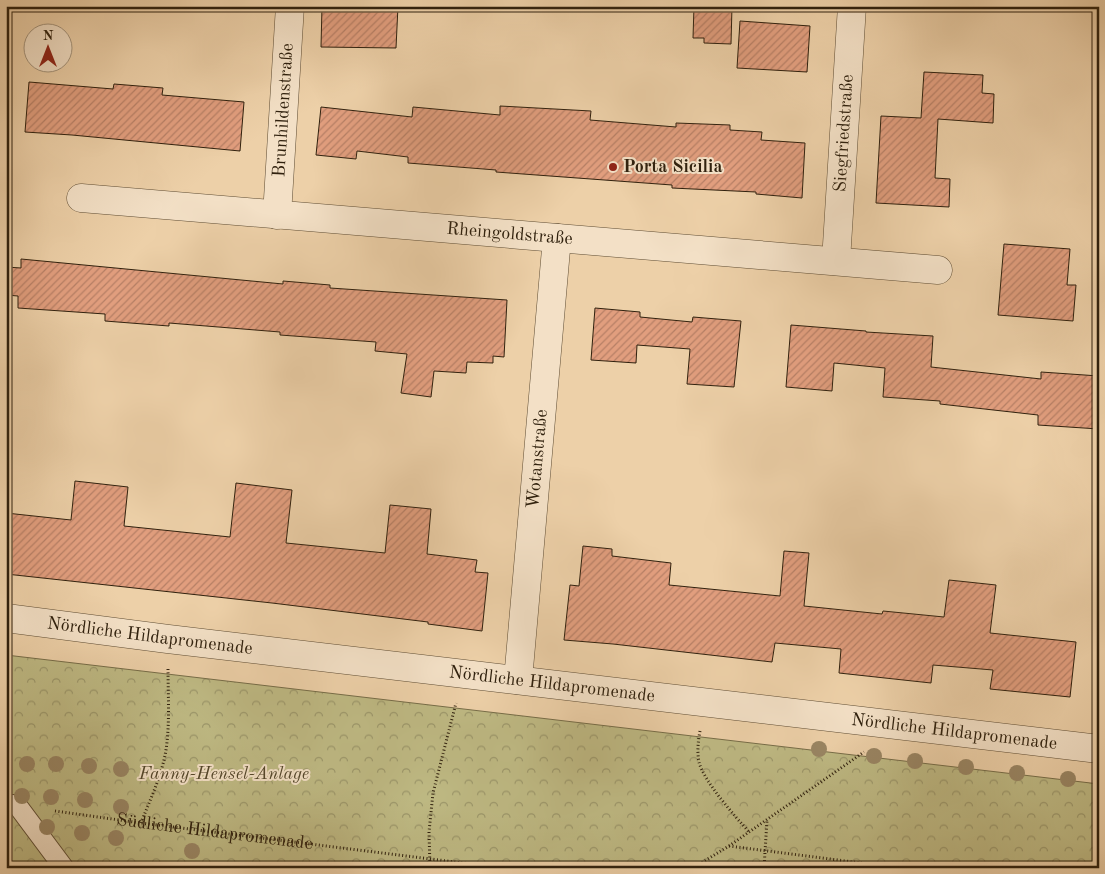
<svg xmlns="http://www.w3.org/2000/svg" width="1105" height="874" viewBox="0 0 1105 874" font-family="'Old Standard TT',serif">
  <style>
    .forest { fill: url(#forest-crowns); stroke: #776d48 }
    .building { fill: url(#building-hatch); stroke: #30210e }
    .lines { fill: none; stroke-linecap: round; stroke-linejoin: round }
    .lane-casing { stroke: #5f4d34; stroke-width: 21 }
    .street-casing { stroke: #5f4d34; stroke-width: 29 }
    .path { stroke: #30210e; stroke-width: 3; stroke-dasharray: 1 2.5; stroke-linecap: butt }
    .lane { stroke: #f3e0c6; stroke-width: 19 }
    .street { stroke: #f3e0c6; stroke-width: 28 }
    .tree { fill: #998563 }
    .poi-dot { fill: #8f2418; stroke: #f3e0c6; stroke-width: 2 }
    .labels { text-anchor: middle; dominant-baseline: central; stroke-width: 4; stroke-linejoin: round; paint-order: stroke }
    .street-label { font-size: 18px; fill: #30210e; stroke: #f3e0c6 }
    .poi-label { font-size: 18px; font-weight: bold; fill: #30210e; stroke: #f3e0c6; text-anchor: start }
    .park-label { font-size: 18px; font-style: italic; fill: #54472b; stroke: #f3e0c6 }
  </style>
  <defs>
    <pattern id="forest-crowns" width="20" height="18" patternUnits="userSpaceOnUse" patternTransform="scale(1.25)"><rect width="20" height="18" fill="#beb983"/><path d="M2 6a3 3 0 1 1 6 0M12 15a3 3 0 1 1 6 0" fill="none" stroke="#9b966a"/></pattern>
    <pattern id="building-hatch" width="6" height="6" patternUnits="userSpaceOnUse" patternTransform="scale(1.25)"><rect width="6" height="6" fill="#e19e7e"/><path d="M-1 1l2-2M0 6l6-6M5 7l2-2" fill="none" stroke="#b78066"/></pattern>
  </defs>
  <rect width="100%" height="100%" fill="#edd0a8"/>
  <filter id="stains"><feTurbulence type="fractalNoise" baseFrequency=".004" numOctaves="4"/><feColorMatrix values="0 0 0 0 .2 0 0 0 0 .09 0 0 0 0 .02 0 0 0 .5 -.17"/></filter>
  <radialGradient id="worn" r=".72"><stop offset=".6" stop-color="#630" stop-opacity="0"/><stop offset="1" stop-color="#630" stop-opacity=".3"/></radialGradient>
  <path class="forest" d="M6,655L1099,784V868H6Z"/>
  <path class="building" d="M322,6H398L396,48L321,47Z
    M694,6H732L731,44L704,43V38H693Z
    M740,21L810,26L807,72L737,68Z
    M924,72L983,75L982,93L994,94L993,123L938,119L935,178L950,179L949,207L876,203L881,116L921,118Z
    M29,82L113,89L114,84L163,88L162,95L244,102L240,151L72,135L25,132Z
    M500,106L591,111L590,120L676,127V123L730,125V130L762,132L761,140L805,143L802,198L756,194V192L672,188V185L496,172V170L408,163V157L357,151L356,159L316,155L321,107L412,117L413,107L500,115Z
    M1004,244L1070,249L1067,285H1076L1073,321L998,315Z
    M21,259L283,284V281L330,285V288L507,300L504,357L493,356V363L467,362L466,373L434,371L431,397L401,393L407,354L375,351L376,342L280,335V332L169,323V326L105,321V314L18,308V296L6,295V267L21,268Z
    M595,308L640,312V317L692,322L693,317L741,321L734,387L687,384L690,349L637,345L636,363L591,360Z
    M791,325L866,331V332L933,336L931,367L1041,379V372L1099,376V429L1038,425V415L940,404V401L883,397L885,368L834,363L832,391L786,387Z
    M75,481L128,487L124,526L230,537L236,483L292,490L286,543L385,553L390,505L431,509L427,554L477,560L475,572L488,573L482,631L428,624V622L272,603L6,574V513L71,520Z
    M583,546L612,549V556L671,563L669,585L780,596L784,551L809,553L804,606L882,614L883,611L944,617L949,580L996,585L990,633L1076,642L1070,697L990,689L993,670L933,665L931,683L839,673L841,649L775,643L772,662L613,644L564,640L570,585L579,586Z"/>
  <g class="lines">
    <g class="lane-casing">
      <path id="lane" d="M6,804L17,805L64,868"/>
    </g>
    <g class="street-casing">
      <g id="street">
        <path id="s2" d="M81,198L938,270"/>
        <path id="s3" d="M277,215L290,6"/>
        <path id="s4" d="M836,261L852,6"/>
        <path id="s5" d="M6,618L168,639L1099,749"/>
        <path id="s6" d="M518,680L557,238"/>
      </g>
    </g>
    <g class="path">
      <path d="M700,731C698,742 697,752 699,762C704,782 735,816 749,832"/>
      <path id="s1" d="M55,811L141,823L503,868"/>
      <path d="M141,823C150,800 162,775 166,750C170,723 168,695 168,668"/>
      <path d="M729,846L900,868"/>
      <path d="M430,868L429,832L433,793L456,703"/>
      <path d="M693,868L729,846L864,752"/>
      <path d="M764,868L767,820"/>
    </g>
    <use href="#lane" class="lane"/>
    <use href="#street" class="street"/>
  </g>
  <g class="tree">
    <circle cx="819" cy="749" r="8"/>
    <circle cx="874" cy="756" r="8"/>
    <circle cx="915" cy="761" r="8"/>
    <circle cx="27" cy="764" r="8"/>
    <circle cx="56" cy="764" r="8"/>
    <circle cx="89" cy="766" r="8"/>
    <circle cx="966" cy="767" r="8"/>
    <circle cx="121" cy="769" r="8"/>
    <circle cx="1017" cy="773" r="8"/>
    <circle cx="1068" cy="779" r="8"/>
    <circle cx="22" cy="796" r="8"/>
    <circle cx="51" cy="797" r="8"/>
    <circle cx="85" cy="800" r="8"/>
    <circle cx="121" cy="807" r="8"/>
    <circle cx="47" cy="827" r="8"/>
    <circle cx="82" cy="833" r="8"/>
    <circle cx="116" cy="838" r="8"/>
    <circle cx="192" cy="851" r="8"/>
  </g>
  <circle class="poi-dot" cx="613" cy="167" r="5"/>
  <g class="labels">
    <g class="street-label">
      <text stroke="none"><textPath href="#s3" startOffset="105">Brunhildenstraße</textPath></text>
      <text stroke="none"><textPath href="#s4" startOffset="128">Siegfriedstraße</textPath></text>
      <text stroke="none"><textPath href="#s2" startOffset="430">Rheingoldstraße</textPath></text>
      <text stroke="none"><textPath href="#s6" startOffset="222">Wotanstraße</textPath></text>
      <text stroke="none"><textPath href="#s5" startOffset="145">Nördliche Hildapromenade</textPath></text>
      <text stroke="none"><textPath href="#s5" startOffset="550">Nördliche Hildapromenade</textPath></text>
      <text stroke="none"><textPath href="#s5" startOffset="955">Nördliche Hildapromenade</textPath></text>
      <text stroke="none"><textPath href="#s1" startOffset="161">Südliche Hildapromenade</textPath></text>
    </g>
    <g class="poi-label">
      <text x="623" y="167">Porta Sicilia</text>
    </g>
    <g class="park-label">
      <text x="224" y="774">Fanny-Hensel-Anlage</text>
    </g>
  </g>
  <rect width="1105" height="874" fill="none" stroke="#edd0a8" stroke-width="25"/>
  <rect x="8" y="8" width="1090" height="859" fill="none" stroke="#30210e" stroke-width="2.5"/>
  <rect x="12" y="12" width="1080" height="849" fill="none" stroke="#30210e"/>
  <g transform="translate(48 48)"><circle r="24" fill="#f3e0c6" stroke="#a5947c"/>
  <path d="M0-4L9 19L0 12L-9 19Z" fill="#8f2418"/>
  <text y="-8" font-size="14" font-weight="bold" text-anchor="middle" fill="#30210e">N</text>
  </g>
  <rect width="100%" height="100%" filter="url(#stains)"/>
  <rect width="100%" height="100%" fill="url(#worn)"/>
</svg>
